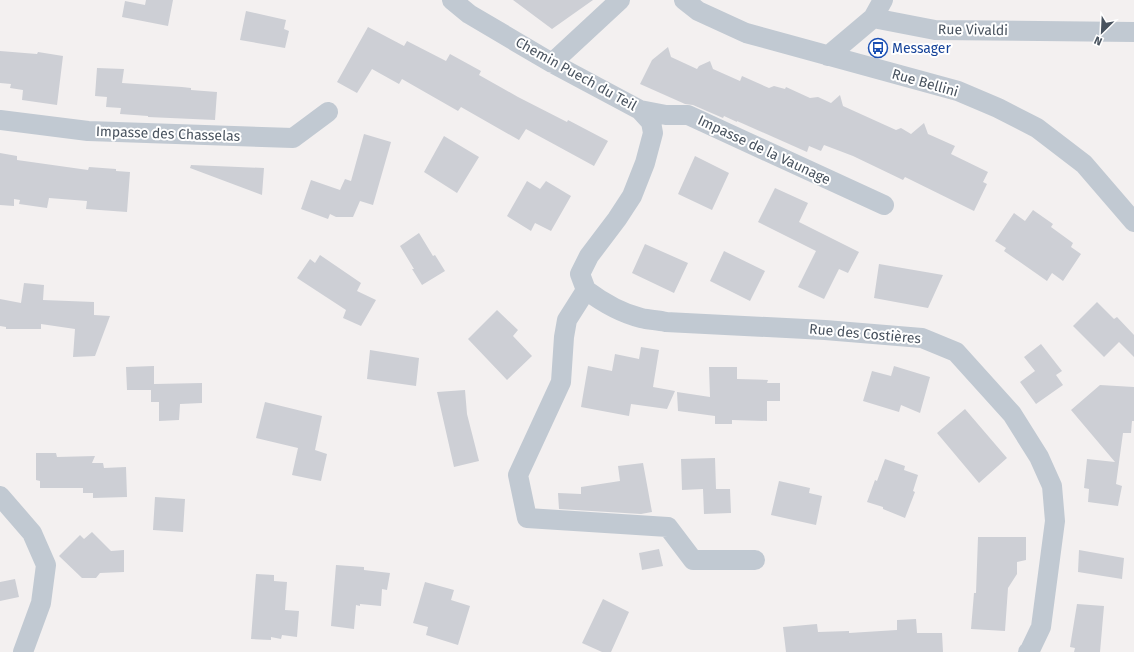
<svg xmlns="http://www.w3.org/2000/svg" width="1134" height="652" viewBox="0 0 1134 652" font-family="'Fira Sans',sans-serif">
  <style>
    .building { fill: #cdcfd5 }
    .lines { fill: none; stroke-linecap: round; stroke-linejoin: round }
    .minor { stroke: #c1c9d2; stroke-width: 20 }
    .labels { text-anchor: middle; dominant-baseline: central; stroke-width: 4; stroke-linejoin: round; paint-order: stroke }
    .street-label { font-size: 14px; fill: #48525e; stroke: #fff }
    .transit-label { font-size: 14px; fill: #164399; stroke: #fff; text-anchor: start }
  </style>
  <rect width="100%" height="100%" fill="#f3f0f0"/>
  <path class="building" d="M146,0H173L168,26L122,17L125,1L145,5Z
    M513,0H593L552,29Z
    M246,11L286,20L284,29L289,31L285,48L240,40Z
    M368,27L404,46L407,41L446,61L450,54L481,71L479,75L518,97L567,122L568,120L608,141L594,166L526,129L519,140L461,107L458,111L402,79L399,84L372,69L357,93L337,82Z
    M668,47L671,57L697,69L699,66L710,61L713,69L740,81L742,76L769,88L774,86L785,89L786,87L810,98L818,97L831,103L840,95L843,106L896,130L901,128L911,134L924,123L928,134L955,146L951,154L988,172L983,182L987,184L974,211L905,177L903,180L853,156L824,145L821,151L809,146L807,152L737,121V122L724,116L723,118L693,105L685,104L640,84L652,60Z
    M0,51L37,54L38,52L63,56L57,105L22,100L23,90L10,88L11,84L0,83Z
    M97,68L124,69L122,83L182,87L191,88V90L217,92L215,120L148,117V116L120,114L121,108L106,107L107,97L95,96Z
    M364,134L391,142L373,205L360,201L353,217H336L330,214L328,219L301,209L311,180L340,190L345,179L351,181Z
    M444,136L479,157L457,193L424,172Z
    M0,153L17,156V160L88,170L89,167L116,169V171L130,172L127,212L86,209L87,201L49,198L47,208L19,204L20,200L14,199V206L0,205Z
    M695,156L729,173L712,210L678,194Z
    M191,165L264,168L262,195L190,168Z
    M527,181L540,189L546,181L571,196L551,231L535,223L531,231L507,216Z
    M775,188L808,203L799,222L859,252L848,273L839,269L824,299L798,287L816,251L758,222Z
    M1033,210L1053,224L1051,227L1073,243L1071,247L1081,254L1063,281L1052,273L1047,281L1004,251L1006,248L995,241L1014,213L1025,221Z
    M419,233L433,256L435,255L445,271L422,285L412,269H414L400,246Z
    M645,244L688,263L674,293L632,273Z
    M724,251L765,271L750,301L710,281Z
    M320,255L361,283L357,291L376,300L361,326L343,318L346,310L297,278L310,259L315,263Z
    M879,264L943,275L928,308L874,298Z
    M24,283L44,285L43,300L94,302V315L110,316L95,356L73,357L75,329L41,324V329H6V327L0,326V299L21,303Z
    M1097,302L1114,319L1117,317L1134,335V357L1119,342L1104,357L1073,326Z
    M497,310L518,330L513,336L532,356L507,380L468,339Z
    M1041,344L1062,371L1056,375L1063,385L1036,404L1020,382L1035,371L1024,357Z
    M641,347L659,350L653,387L675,391L667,409L631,404L629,416L581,407L588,366L612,371L615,354L639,359Z
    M370,350L419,358L416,386L367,379Z
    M154,366V384L202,383V403L180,404L179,420L159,421V402H151V390H127L126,367Z
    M894,366L930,377L920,413L901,405L899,412L863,401L872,371L891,376Z
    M709,367H737V379L768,380L767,383H780V401H767V421L732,420V424H715V416L678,411L677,392L710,397Z
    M1100,385L1134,387V421H1132L1131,433H1123L1116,484L1122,486L1118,506L1088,502L1089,489L1084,488L1087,459L1115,462L1071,410Z
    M465,390L467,414L479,461L454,467L437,392Z
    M265,402L322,416L315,450L327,454L321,481L292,475L298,448L256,438Z
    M965,409L1007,458L979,483L937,433Z
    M36,453H56L57,457L95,456L92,463H103L104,468L126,467L127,497L93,498V493H83V488H40V481L36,480Z
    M715,458L716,489H714H730L731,513L704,514L703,489L682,490L681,459Z
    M885,459L905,466L904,470L918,475L913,491L915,492L905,518L883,509V507L867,502L875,480L877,481Z
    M643,463L652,512L641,514L559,509L558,493L581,494V487L620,481L618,466Z
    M779,481L810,488L809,493L822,496L816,525L771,515Z
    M155,497L185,499L183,532L153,530Z
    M92,532L111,551L124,550V572L100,573L96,578H82L59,556L80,535L84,539Z
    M978,537H1026V560L1017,562V574L1008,588L1005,631L971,629L974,593H976Z
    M659,549L663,566L642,570L639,553Z
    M1079,550L1124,558L1122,579L1078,572Z
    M336,565L364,567V570L390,573L387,590L382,589L381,606L360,604V606L356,605L354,629L331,626Z
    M256,574L274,575V581L287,582L285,610L299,611L297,637L282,635L281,639L271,637V640L251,639Z
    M15,579L19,597L0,601V582Z
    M425,582L454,590L451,600L470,606L458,645L426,635L428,627L413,623Z
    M603,599L629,612L611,652H602L582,643Z
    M1077,604L1104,606L1100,652H1074L1075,648L1070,647Z
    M916,619L917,633H942L943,652H786L783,627L817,624L818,632L849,631V633L897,630V620Z"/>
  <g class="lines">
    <path class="minor" d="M452,0L469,14L552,63L640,110L651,122L653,133L645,163L632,196L617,219L589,256L580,274L586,290L567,320L564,337L561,382L518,475L527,518L668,527L693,560H755
      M684,0L698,11L746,33L958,91L998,108L1037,128L1084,164L1134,222
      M873,18L883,0
      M828,56L873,18L935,30L1134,32
      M552,63L620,0
      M640,110L666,115H688L884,205
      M0,120L88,131L293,138L328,112
      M586,290C602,302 621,313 641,318C649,320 658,320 666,322L825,330L922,338L956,352L1012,414L1039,457L1052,486L1055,521L1041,627L1030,650L1028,652
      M0,496L32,533L46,565L41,603L23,652"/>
  </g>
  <defs>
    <g id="bus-ring" transform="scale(1)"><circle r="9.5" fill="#fff" stroke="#1a4fb4" stroke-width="1.5"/><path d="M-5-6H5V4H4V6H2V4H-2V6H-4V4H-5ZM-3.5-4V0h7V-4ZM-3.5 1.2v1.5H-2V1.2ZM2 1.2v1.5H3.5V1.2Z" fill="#1a4fb4"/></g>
  </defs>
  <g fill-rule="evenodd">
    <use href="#bus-ring" x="878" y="48"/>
  </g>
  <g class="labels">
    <g class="street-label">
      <text transform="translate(973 30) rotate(1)">Rue Vivaldi</text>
      <text transform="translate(576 74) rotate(29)">Chemin Puech du Teil</text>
      <text transform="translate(925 83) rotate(16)">Rue Bellini</text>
      <text transform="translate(168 134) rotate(2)">Impasse des Chasselas</text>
      <text transform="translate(764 150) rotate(25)">Impasse de la Vaunage</text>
      <text transform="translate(865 334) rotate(5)">Rue des Costières</text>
    </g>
    <g class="transit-label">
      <text x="892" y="48">Messager</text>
    </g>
  </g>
  <g transform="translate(1102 32) rotate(204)" stroke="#ffffff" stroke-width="3" paint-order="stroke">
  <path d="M0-3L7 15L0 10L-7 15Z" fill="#48525e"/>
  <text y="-6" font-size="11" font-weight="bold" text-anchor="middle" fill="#48525e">N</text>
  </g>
</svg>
